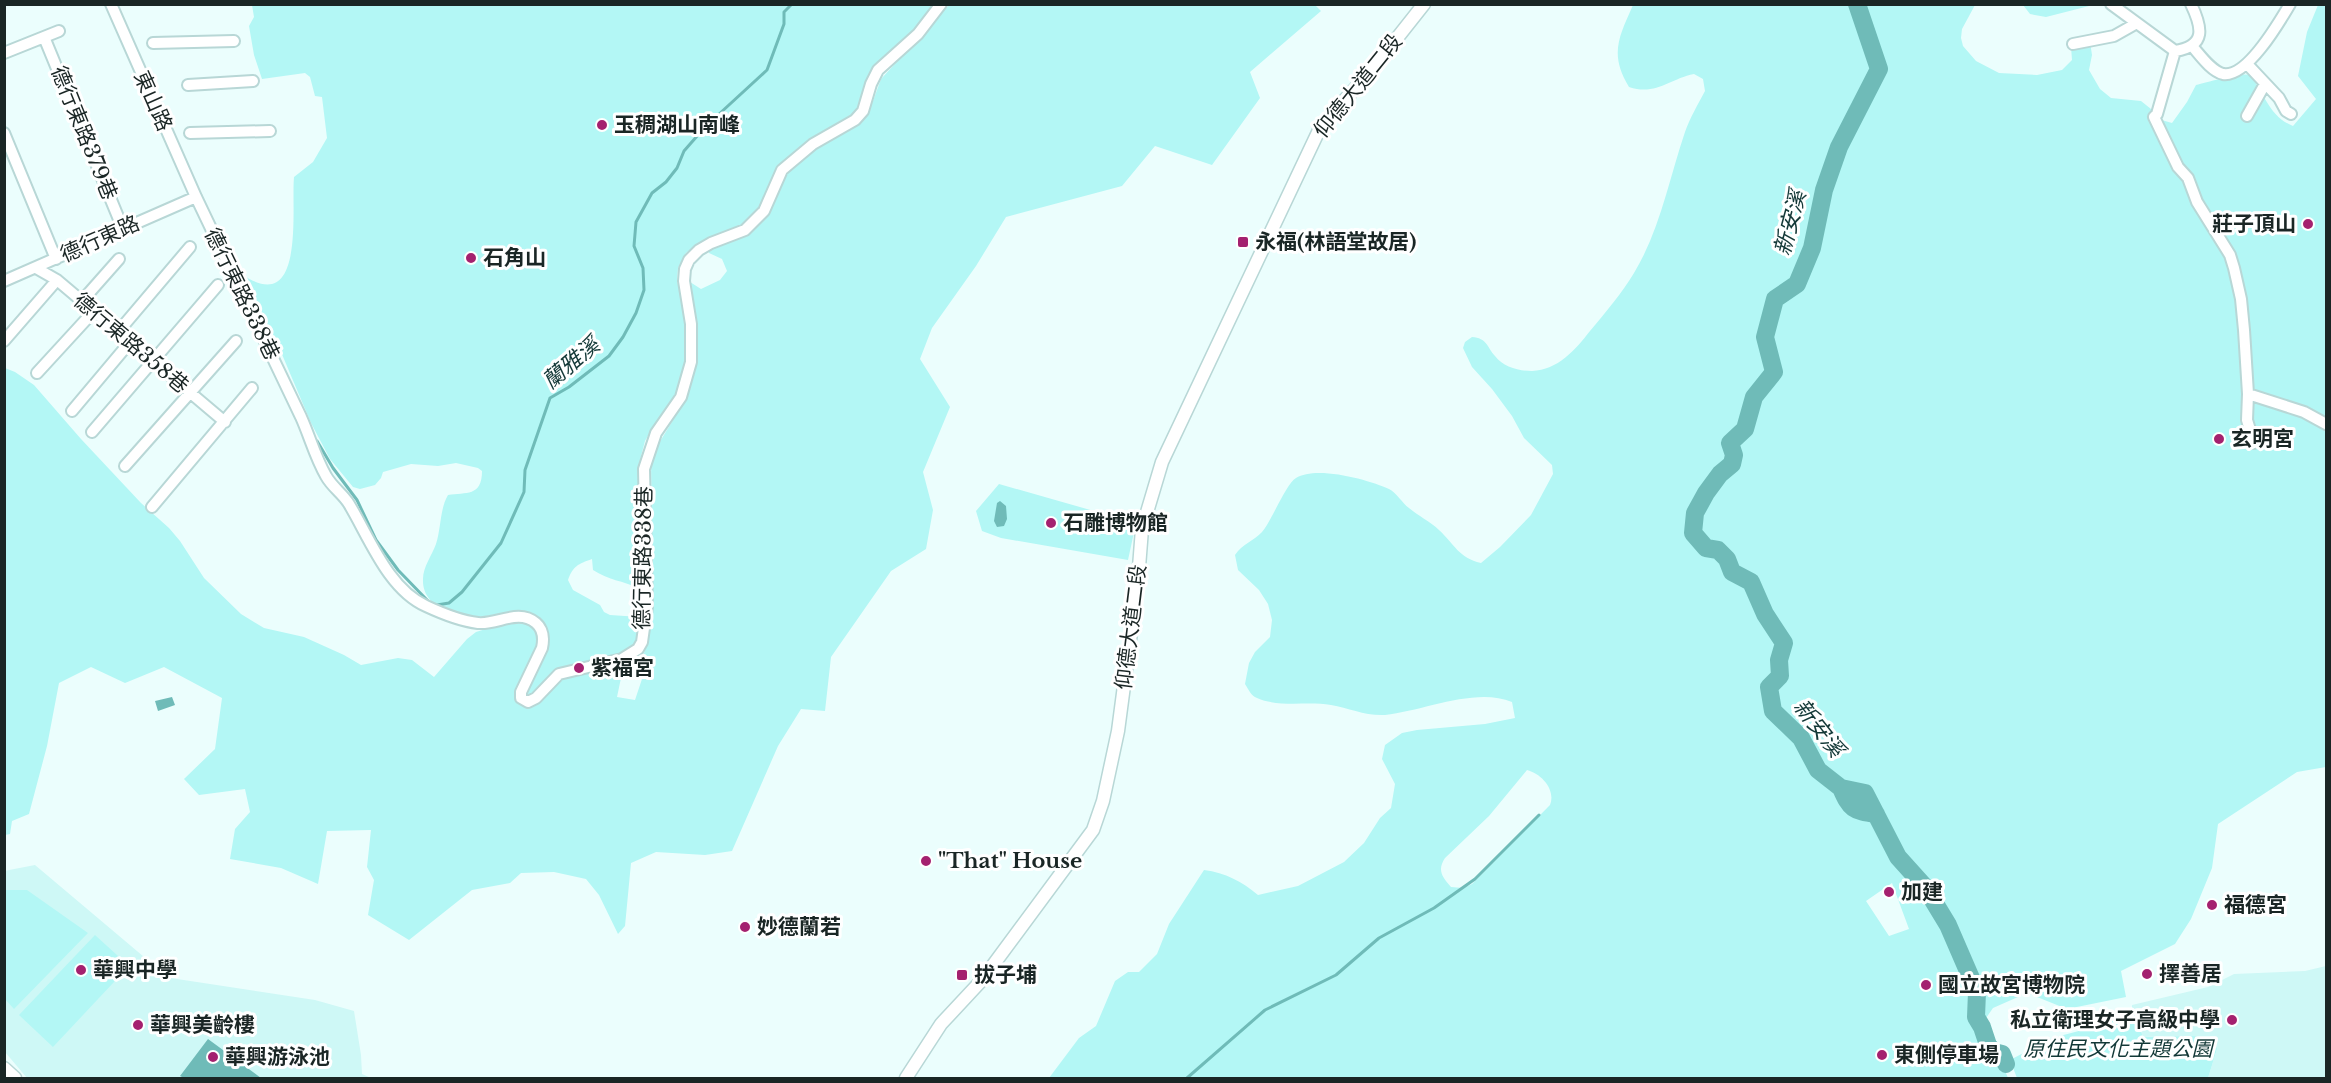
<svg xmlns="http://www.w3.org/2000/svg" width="2331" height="1083" viewBox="0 0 2331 1083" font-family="'Libre Baskerville','Noto Sans TC',serif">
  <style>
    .built { fill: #cef8f6 }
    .green { fill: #b3f7f5; fill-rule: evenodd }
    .water { fill: #6fbbb8 }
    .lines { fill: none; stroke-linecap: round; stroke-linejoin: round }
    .stream { stroke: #6fbbb8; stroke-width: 3 }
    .river { stroke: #6fbbb8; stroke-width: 18 }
    .minor-casing { stroke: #b8d7d6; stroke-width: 14 }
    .major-casing { stroke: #b8d7d6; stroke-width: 15 }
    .minor { stroke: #fff; stroke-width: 10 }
    .major { stroke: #fff; stroke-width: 12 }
    .poi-dot { fill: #a4216f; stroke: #fff; stroke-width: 2 }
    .labels { text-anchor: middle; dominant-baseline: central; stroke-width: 6; stroke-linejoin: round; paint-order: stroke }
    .street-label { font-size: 21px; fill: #1a2625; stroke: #fff }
    .poi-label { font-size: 21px; font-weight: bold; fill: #1a2625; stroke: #fff; text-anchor: start }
    .park-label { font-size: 21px; font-style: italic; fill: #123837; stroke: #fff }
    .water-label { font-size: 22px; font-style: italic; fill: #143938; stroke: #fff }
  </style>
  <rect width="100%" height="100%" fill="#ebfefd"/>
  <path class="built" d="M35,865L150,962L164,977L315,1000L354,1011L361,1055L362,1074L371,1078H27L5,1052L4,871Z
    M2326,966V1078H2208L2217,1049L2171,1036L2143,1037L2132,1005L2208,987L2234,974L2305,971Z"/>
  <path class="green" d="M1314,4L1321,11L1250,72L1260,98L1212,165L1155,146L1122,186L1006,217L976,266L932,328L920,359L950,407L923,472L933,510L926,549L891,571L831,657L825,711L801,709L778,746L732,851L705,855L656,852L631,863L625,926L618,934L599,895L586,879L554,872L521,873L510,883L472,890L409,940L368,915L374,880L367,867L371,830L327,831L318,884L281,868L230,859L235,829L250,812L245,789L199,795L184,779L215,749L222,698L164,667L125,683L91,667L59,683L47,746L29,814L12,821L10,834L5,835V368L15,372L34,385L81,439L141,503L169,528L180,541L204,578L241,614L264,628L304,637L344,655L361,665L398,658L412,660L434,677L467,639L476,632L518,619C531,626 538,630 539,645L520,701L563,678L613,666L621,678L617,697L635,700L645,670L642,659L648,641L653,593L651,464L659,443L681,407L696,357V323L687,284L690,282L701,289L720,280L727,271L722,259L709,253L708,250L744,235L785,171L865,114L873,101L881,79L949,5Z
    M252,5H936L891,54L859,109L778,169L769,185L762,207L743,226L695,246L686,253L678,268L677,281L685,311L687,362L674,402L655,424L645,441L639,464L641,582L639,588C623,581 608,580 593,570L592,559C578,564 573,566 568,580L573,590L600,605L604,612L610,615L640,617C645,669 588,653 557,671C546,677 539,688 531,698L523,694L543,657L534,617C505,619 421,625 423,579C423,567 432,555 436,544C441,529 440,508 448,495C466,492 482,497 482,471L478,468L456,463L438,466L411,464L383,472L381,478L375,485L360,489L353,487L330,459L311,423L281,352L267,338L237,273H240C306,320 291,210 294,177L313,162L327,138L322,97L315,96L310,77L305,73L262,79L254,55L249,26L254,17Z
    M1633,5H1975L1962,29L1961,38L1963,46L1976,61L1999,73L2037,75L2062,70L2072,60L2071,47L2090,42L2092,55L2089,70L2100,89L2111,98L2141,101L2151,109L2158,119L2172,123L2187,102L2196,85C2209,82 2240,72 2251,75C2264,94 2270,117 2293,126L2316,99L2298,76L2307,32L2318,5H2326V767L2297,772L2218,824L2212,868L2191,919L2175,944L2121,971L2126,997L2067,1009L2027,993L1993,1008L1977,1031L1988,1055L2001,1061L2008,1078H1049L1079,1038L1096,1026L1115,981L1128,972H1139L1157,954L1169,924L1204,870C1226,873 1241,881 1258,895L1298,886L1344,862L1364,843L1380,818L1391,808L1395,784L1382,759L1385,745L1402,733L1417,730L1485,724L1515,718L1512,702C1475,687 1424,711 1385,715C1365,716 1349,708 1331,705C1307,701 1280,708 1257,698C1251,696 1249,690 1245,684L1249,663L1255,652L1270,637L1272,620L1268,604L1259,590L1238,570L1235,555C1242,544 1254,541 1262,532C1272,520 1286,484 1296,478C1316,465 1370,480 1389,489C1397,493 1402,503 1409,508C1418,516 1430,521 1439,530C1454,544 1459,558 1481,563L1500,547L1531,515L1553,474L1552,465L1524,438L1512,416L1492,389L1472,367L1463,348L1465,342L1472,337C1487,338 1487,347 1495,356C1503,367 1519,371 1532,371C1558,370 1575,350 1590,331C1605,313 1622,293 1634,273C1660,230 1669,179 1685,132C1690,118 1698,104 1705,91L1703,79L1694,74C1669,79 1656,96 1629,87C1609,54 1619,37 1633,5ZM1527,770C1542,774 1556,790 1550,805L1472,884L1463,888L1451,887C1442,877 1437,870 1445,858L1489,816ZM1892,883L1909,929L1889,936L1866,901Z
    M2023,5H2093L2046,17L2030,14Z
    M999,484L1136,523L1128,560L1001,538L982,531L976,511Z
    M5,890H27L88,933L14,1009L5,999Z
    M95,935L129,966L53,1047L19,1015Z
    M2132,1005L2143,1037L2210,1036L2217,1049L2208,1078H2017L2010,1060L2052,1038L2098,1026L2132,1014Z"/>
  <path class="water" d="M1000,501L1006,506L1007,519L1004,526L997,527L994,521L997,503Z
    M172,697L175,705L158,711L155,701Z
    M208,1039L261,1078H184L180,1076Z"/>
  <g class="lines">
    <path class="stream" d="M317,441L333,468L357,500L376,540L398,570L428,601
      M437,605L449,603L462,592L501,543L524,492L525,470L550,398L569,387L609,356L623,337L636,313L644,290L643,268L634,246L636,222L652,193L666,182L677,168L684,151L705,127L767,70L784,24V12L792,4
      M1187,1078L1265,1010L1336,975L1379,938L1434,908L1475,879L1539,815"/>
    <path class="river" d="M1857,4L1879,69L1839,147L1824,190L1812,248L1797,284L1775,299L1765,337L1774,372L1754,397L1745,429L1730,443L1734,455L1732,464L1720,474L1706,493L1695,513L1693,533L1706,548L1718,550L1727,559L1732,572L1751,582L1765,614L1784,643L1779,660L1780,676L1769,687L1773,711L1801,738L1818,770L1841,788L1865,793L1898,857L1925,887L1948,925L1977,992L1976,1017L1982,1027L1988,1045L1994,1052L2002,1054L2006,1064
      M1841,788C1850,809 1853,811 1876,814"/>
    <g class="minor-casing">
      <path id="minor" d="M111,4L196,197L301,417C310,437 315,457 326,476C332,487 343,494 349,504C369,537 388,589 426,606C441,613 461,621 478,623C498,625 518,608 536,623C543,629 544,639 542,648L521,692V698L528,702L536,698L559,674L622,659L638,649L642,642L647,607L644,469L656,433L681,397L691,362V324L684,281L685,269L689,260L699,250L711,243L745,230L764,211L782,170L813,144L855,120L863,111L871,84L878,70L918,34L941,4
        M2111,4L2175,51C2207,46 2202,27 2191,4
        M44,37L123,229
        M153,43L234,41
        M2073,44L2114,36L2137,23
        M2192,46C2200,55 2211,71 2223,74C2247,78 2280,21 2290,4
        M2175,51L2157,114L2154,117L2178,167L2188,178L2197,202L2230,255L2234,268L2241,299L2244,330L2248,394L2247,420L2254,443
        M4,53L59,31
        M2247,64L2279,98L2286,111L2291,114
        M188,85L253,81
        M2247,116L2265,84
        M4,133L56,259
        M190,133L270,131
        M36,268L57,280L225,422
        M4,281L196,197
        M81,302L119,259
        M118,332L190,247
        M4,341L57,280
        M37,373L93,312
        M2248,394L2304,412L2326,424
        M72,411L130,342
        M92,432L218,285
        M125,466L236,341
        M152,507L252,388"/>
    </g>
    <g class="major-casing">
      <path id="major" d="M4,1068L15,1078
        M906,1078L941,1024L982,980L1093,830L1103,801L1118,731L1138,580L1142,529L1162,462L1321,126L1371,71L1424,4"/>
    </g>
    <use href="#minor" class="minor"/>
    <use href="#major" class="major"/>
  </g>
  <g class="poi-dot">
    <circle cx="602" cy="125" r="6"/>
    <circle cx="2308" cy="224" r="6"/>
    <rect x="1237" y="236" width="12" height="12" rx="3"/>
    <circle cx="471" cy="258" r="6"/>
    <circle cx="2219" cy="439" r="6"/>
    <circle cx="1051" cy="523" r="6"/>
    <circle cx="579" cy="668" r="6"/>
    <circle cx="926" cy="861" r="6"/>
    <circle cx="1889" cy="892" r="6"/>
    <circle cx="2212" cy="905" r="6"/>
    <circle cx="745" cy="927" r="6"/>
    <circle cx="81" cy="970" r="6"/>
    <circle cx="2147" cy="974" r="6"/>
    <rect x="956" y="969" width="12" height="12" rx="3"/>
    <circle cx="1926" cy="985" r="6"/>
    <circle cx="2232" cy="1020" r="6"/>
    <circle cx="138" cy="1025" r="6"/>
    <circle cx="1882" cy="1055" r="6"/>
    <circle cx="213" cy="1057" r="6"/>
  </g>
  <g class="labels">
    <g class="street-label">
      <text transform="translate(1358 86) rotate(-51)">仰德大道二段</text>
      <text transform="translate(153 101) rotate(66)">東山路</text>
      <text transform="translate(84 133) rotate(68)">德行東路379巷</text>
      <text transform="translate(100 239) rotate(-24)">德行東路</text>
      <text transform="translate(242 294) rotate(64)">德行東路338巷</text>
      <text transform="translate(131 343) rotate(40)">德行東路358巷</text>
      <text transform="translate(643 558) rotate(-89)">德行東路338巷</text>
      <text transform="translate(1131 627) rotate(-83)">仰德大道二段</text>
    </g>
    <g class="poi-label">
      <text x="614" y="125">玉稠湖山南峰</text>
      <text x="2296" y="224" text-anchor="end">莊子頂山</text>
      <text x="1255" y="242">永福(林語堂故居)</text>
      <text x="483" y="258">石角山</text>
      <text x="2231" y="439">玄明宮</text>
      <text x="1063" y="523">石雕博物館</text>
      <text x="591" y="668">紫福宮</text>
      <text x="938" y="861">"That" House</text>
      <text x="1901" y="892">加建</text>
      <text x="2224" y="905">福德宮</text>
      <text x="757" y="927">妙德蘭若</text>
      <text x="93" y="970">華興中學</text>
      <text x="2159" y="974">擇善居</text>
      <text x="974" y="975">拔子埔</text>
      <text x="1938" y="985">國立故宮博物院</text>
      <text x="2220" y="1020" text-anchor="end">私立衛理女子高級中學</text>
      <text x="150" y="1025">華興美齡樓</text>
      <text x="1894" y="1055">東側停車場</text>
      <text x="225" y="1057">華興游泳池</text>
    </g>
    <g class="park-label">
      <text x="2118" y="1049">原住民文化主題公園</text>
    </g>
    <g class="water-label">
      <text transform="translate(1790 223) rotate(-75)">新安溪</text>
      <text transform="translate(571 363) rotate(-40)">蘭雅溪</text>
      <text transform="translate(1819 728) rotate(52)">新安溪</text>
    </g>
  </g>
  <rect width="2331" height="1083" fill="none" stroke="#1a2625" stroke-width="12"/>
</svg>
